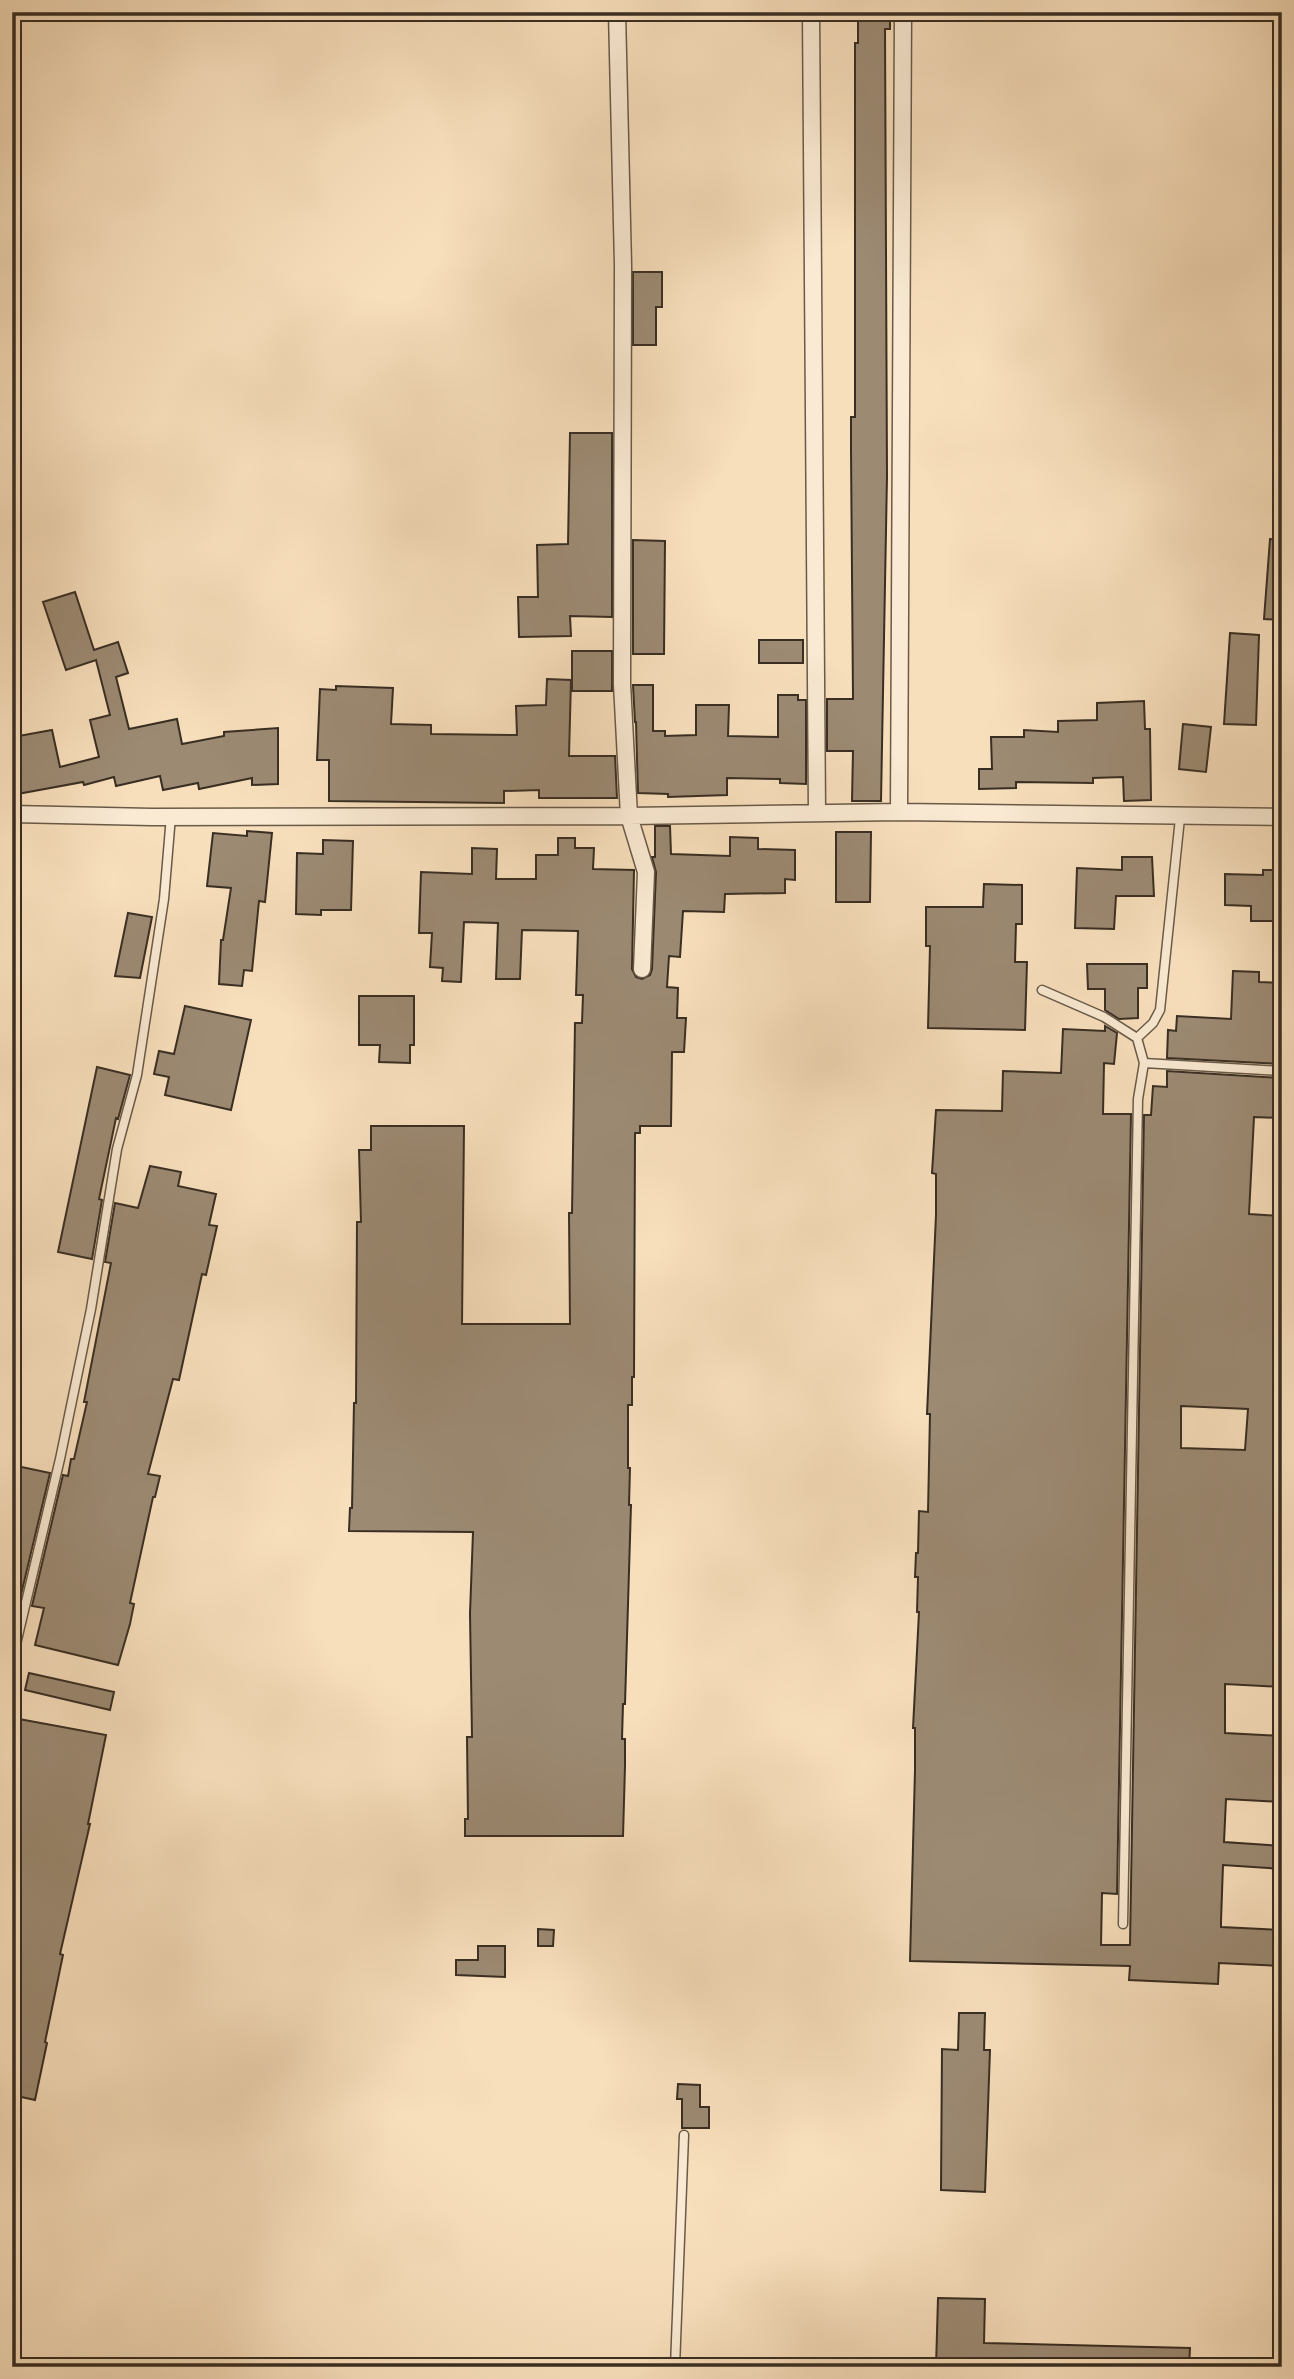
<svg xmlns="http://www.w3.org/2000/svg" width="1294" height="2379" viewBox="0 0 1294 2379" font-family="Vollkorn,serif">
  <style>
    .building { fill: #9c8a73; stroke: #392e23; stroke-width: 2; fill-rule: evenodd }
    .lines { fill: none; stroke-linecap: round; stroke-linejoin: round }
    .service-casing { stroke: #695a49; stroke-width: 11 }
    .minor-casing { stroke: #695a49; stroke-width: 19 }
    .service { stroke: #faead3; stroke-width: 8 }
    .minor { stroke: #faead3; stroke-width: 16 }
  </style>
  <rect width="100%" height="100%" fill="#f8dfbc"/>
  <filter id="stains"><feTurbulence type="fractalNoise" baseFrequency=".00286" numOctaves="4"/><feColorMatrix values="0 0 0 0 .2 0 0 0 0 .09 0 0 0 0 .02 0 0 0 .5 -.17"/></filter>
  <radialGradient id="worn" r=".72"><stop offset=".6" stop-color="#630" stop-opacity="0"/><stop offset="1" stop-color="#630" stop-opacity=".3"/></radialGradient>
  <path class="building" d="M858,12H890V29H885L887,476L881,801H852L853,751H827V699H853L851,450V417H855V43H858Z
    M633,272H662V307H656V345H633Z
    M570,433H612V617L570,616L571,636L519,637L518,597H538L537,545L568,544Z
    M1270,539L1282,540V620L1264,619Z
    M633,540L665,541L664,654H633Z
    M75,592L94,650L118,642L128,673L116,677L129,729L177,719L182,744L224,736V732L278,728V784L252,785V778L199,789L198,783L163,790L160,776L116,786L114,777L84,785L83,782L12,795V753L16,752L13,737L52,730L60,767L99,757L90,720L110,715L96,660L66,670L43,602Z
    M1230,633L1259,635L1256,725L1224,724Z
    M759,640H803V663H759Z
    M572,651H612V691H572Z
    M547,679L571,680L569,756H615L617,798H539V790L504,791V803L329,801V760H317L320,689L336,690V686L393,688L391,724L431,725V734L517,735L516,706L546,705Z
    M633,685H653V731H665V736L696,735V705H729L728,736L778,737V695H798V700H806V784L780,783V779L727,778V795L668,797V794L638,793L636,722H635Z
    M1144,701L1145,729H1150L1151,800L1124,801L1123,777L1093,778V783L1016,782V788L979,789V769H992L991,737H1024V730L1058,732V721L1097,720V703Z
    M1183,724L1211,727L1206,772L1179,769Z
    M655,826H670L671,854L730,856V837L758,838V849L795,850V880L785,879V893L725,894L724,912L683,911L680,957L669,956L667,987L678,988L677,1018H686L684,1052H672L671,1126H640V1133H635L634,1377H632V1405H628V1468H630L629,1505H631L625,1704H623L622,1739H625V1766L623,1836H465V1819H468L467,1737H472L470,1614L473,1532L349,1531L350,1508H352L354,1403H356L357,1222H361L359,1150H371V1126H464L462,1324H570L569,1213H572L575,1023H582L583,995H576L578,931L522,930L520,979H496L498,923L464,922L461,982L442,981L443,968L430,967L432,933H419L421,872L472,874V848L497,849L496,879H536V855H558V838H575V848H594L593,869L634,870L632,969L636,977L642,979L650,975L652,969L656,872L652,857H655Z
    M247,831L272,833L265,902L259,901L252,971L244,970L242,986L219,984L221,940H223L231,888L207,886L213,833L247,836Z
    M836,832H871L870,902H836Z
    M323,840L353,841L351,910H321V915L296,914L297,853L323,854Z
    M1122,857H1152L1154,896H1116L1114,929L1075,928L1077,868L1122,870Z
    M1263,870H1280L1279,921H1251V906L1225,905V874L1263,875Z
    M984,884L1022,885V924H1016L1015,962H1027L1025,1030L928,1028L930,946H926V907H983Z
    M128,913L152,917L140,978L115,976Z
    M1087,964H1147V988H1138V1018L1119,1019L1105,1010V989H1088Z
    M1233,971L1259,972V982L1282,983V1064L1167,1058L1168,1030L1176,1031L1177,1016L1231,1019Z
    M359,996H414V1045H410V1063L379,1062L380,1045H359Z
    M185,1006L251,1020L231,1110L165,1095L169,1077L154,1074L159,1051L174,1054Z
    M1105,1026L1117,1033L1114,1064L1104,1063L1103,1114H1131L1117,1894L1102,1893L1101,1945H1130L1144,1115H1151L1153,1086L1167,1087V1071L1282,1078V1118L1254,1117L1249,1214L1282,1216V1687L1225,1684V1733L1282,1736V1802L1226,1799L1224,1842L1282,1846V1869L1223,1865L1221,1921V1927L1282,1930V1966L1219,1963L1218,1984L1129,1980L1130,1966L910,1961L915,1770V1728H913L919,1612H917L918,1577H915L916,1553H918L919,1511L928,1512L930,1414H927L936,1215V1174L932,1173L936,1110L1002,1111L1003,1071L1061,1073L1063,1029L1105,1031ZM1181,1406L1248,1409L1245,1450L1181,1448Z
    M97,1067L130,1075L118,1119L116,1118L99,1199L102,1200L92,1259L58,1252Z
    M150,1166L181,1172L178,1186L216,1194L209,1225L217,1226L206,1275L202,1274L179,1380L173,1379L148,1474L160,1476L155,1497H153L130,1603L134,1604L130,1624L118,1665L35,1645L44,1608L32,1606L63,1475L68,1476L71,1459H74L87,1402H84L111,1263L105,1262L115,1203L138,1208Z
    M12,1465L50,1473L19,1603L12,1602Z
    M29,1673L114,1692L110,1710L25,1690Z
    M19,1719L106,1735L88,1824H90L60,1954L63,1955L45,2042L47,2043L35,2100L12,2095V1756Z
    M538,1929L554,1930L553,1946H538Z
    M478,1946H505V1977L456,1975V1960H478Z
    M959,2013H985L984,2050H990L985,2192L941,2190L942,2049L958,2050Z
    M678,2084L700,2085V2107H709V2128H682V2099H677Z
    M938,2298L985,2299L984,2343L1190,2348L1189,2367H936Z"/>
  <g class="lines">
    <g class="service-casing">
      <path id="service" d="M1042,990L1104,1017L1137,1038
        M1144,1063L1282,1071
        M12,1661L60,1459L91,1309L117,1149L137,1075L164,899L171,816
        M1123,1924L1138,1099L1144,1063L1137,1038L1153,1023L1160,1010L1180,818
        M675,2367L684,2135"/>
    </g>
    <g class="minor-casing">
      <path id="minor" d="M617,12L623,265L622,684L629,816L646,872L642,969
        M811,12L817,813
        M899,812L903,12
        M12,814L152,817L629,816L899,812L1282,817"/>
    </g>
    <use href="#service" class="service"/>
    <use href="#minor" class="minor"/>
  </g>
  <rect width="1294" height="2379" fill="none" stroke="#f8dfbc" stroke-width="42"/>
  <rect x="14" y="14" width="1266" height="2351" fill="none" stroke="#392e23" stroke-width="3.5"/>
  <rect x="21" y="21" width="1252" height="2337" fill="none" stroke="#392e23" stroke-width="2"/>
  <rect width="100%" height="100%" filter="url(#stains)"/>
  <rect width="100%" height="100%" fill="url(#worn)"/>
</svg>
